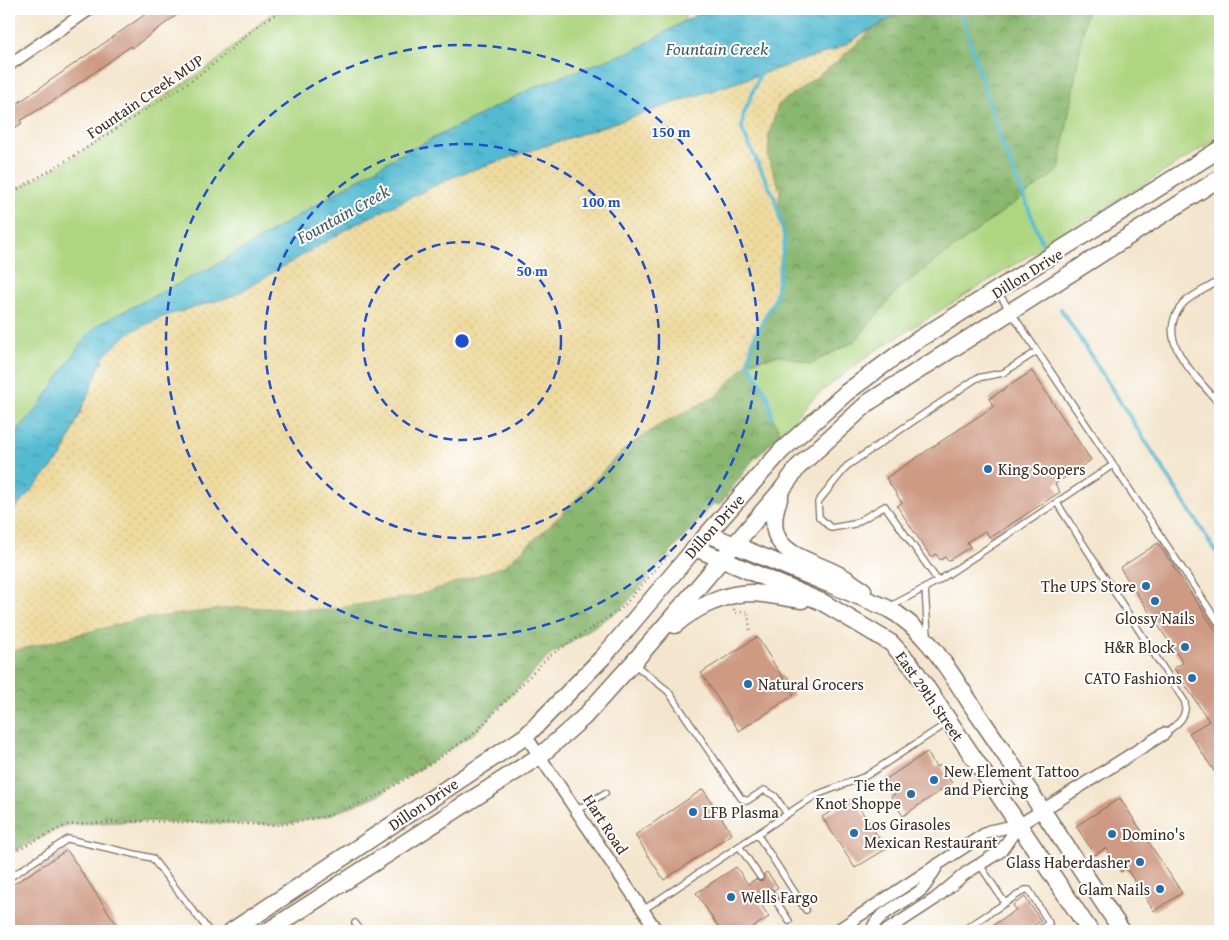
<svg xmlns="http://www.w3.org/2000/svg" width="1229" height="940" viewBox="0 0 1229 940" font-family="'Gentium Book Plus',serif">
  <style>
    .green { fill: #aed681; stroke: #748050 }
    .forest { fill: url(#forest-crowns); stroke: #627046 }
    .sand { fill: url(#sand-dots); stroke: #94825e }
    .water { fill: url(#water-ripples); stroke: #477278 }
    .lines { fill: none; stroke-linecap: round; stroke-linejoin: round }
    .stream { stroke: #53bbd1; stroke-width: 4 }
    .building { fill: #ce9a83 }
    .lane-casing { stroke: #7c6c5c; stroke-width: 8 }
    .street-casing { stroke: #7c6c5c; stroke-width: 14 }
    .secondary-casing { stroke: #7c6c5c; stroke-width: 19 }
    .path { stroke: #7c6c5c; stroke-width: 2.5; stroke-dasharray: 1 4; stroke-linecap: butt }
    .lane { stroke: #fff; stroke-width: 5.5 }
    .street { stroke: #fff; stroke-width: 11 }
    .secondary { stroke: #fff; stroke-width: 16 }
    .ring { fill: none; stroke: #1d4ed8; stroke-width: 2.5; stroke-dasharray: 9 6 }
    .poi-dot { fill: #1f6fb2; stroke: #fff; stroke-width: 2 }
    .labels { text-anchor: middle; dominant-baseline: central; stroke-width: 4; stroke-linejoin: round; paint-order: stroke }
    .street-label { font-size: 16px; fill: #3b2a1e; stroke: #fff }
    .poi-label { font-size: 16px; fill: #3b2a1e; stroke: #fff; text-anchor: start }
    .water-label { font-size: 18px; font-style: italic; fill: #435d5d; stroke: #fff }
    .centre { fill: #1d4ed8; stroke: #fff; stroke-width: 2.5 }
    .ring-label { font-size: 15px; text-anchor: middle; font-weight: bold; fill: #1d4ed8; stroke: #fff; stroke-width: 4; stroke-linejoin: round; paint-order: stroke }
  </style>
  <defs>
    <pattern id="forest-crowns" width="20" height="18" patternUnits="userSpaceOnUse" patternTransform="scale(1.25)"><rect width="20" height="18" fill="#8ab76f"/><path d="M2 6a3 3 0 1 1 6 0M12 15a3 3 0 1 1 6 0" fill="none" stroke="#72955b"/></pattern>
    <pattern id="sand-dots" width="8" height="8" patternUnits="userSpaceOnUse" patternTransform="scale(1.25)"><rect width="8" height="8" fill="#eeda9e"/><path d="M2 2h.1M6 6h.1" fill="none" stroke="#cdbb88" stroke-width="1.8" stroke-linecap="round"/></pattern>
    <pattern id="water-ripples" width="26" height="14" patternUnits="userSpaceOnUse" patternTransform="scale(1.25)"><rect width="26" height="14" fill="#53bbd1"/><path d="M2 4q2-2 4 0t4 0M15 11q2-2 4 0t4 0" fill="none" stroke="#4698a9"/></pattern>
  </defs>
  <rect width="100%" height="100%" fill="#fff"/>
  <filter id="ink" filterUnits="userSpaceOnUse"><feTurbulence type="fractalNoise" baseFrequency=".02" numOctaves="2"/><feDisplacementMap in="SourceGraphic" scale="10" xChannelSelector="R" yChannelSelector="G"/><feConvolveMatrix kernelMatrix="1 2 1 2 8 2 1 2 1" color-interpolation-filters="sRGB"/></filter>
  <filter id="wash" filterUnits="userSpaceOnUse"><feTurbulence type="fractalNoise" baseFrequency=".0096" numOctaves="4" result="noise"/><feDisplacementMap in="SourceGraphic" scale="20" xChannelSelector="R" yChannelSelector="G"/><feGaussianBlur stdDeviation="1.12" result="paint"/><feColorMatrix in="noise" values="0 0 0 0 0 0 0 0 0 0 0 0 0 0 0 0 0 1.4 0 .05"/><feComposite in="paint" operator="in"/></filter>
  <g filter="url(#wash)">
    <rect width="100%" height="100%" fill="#f4e6ce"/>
    <path class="green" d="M276,9H689L683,22L634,50L539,85L392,159L221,262L99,324L84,339L40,405L9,440V194L63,164L212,65Z
      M1087,9H1220V137L870,354L813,398L781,434L772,417L768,396L748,362L780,355L810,364L855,341L899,288L1058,170Z"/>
    <path class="forest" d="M907,9H1087L1059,170L899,288L855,341L810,364L780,355L748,362L768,396L772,417L781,434L753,460L719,505L714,503L621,609L549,656L476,732L379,795L327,816L280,825L136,821L66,825L9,854V652L139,619L237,607L323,610L504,566L560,516L619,454L748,362L754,338L775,299L785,239L778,212L780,190L768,157L769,134L778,105L833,65L874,28Z"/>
    <path class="sand" d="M874,28L833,65L778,105L769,134L768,157L780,190L778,212L785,239L775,299L754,338L748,362L716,396L654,428L619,454L560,516L504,566L416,596L323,610L237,607L139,619L9,652V515L62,456L104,356L128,333L457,175L837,49Z"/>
    <path class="water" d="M706,9H907L837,49L457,175L356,224L233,296L165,316L128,333L104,356L62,456L9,515V440L40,405L84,339L99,324L221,262L392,159L539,85L634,50Z"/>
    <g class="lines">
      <path class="stream" d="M960,9L999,135L1044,247
        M760,74L743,116L742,130L775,199L785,239L775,299L754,338L748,362L768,396L772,417
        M1061,309L1220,558"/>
    </g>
    <g id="blocks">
      <path class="building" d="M153,9H185L132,48L131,46L61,96L20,121L22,123L9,132V105L11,108Z
        M1032,371L1091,460L1055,484L1060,492L990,538L985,531L967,542L970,547L948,561L945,557L940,560L936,554L931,557L897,506L902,503L886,478L994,406L989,399Z
        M1158,543L1220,637V780L1189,733L1209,721L1174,668L1183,663L1120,568Z
        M757,637L794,695L739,731L701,673Z
        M927,752L936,767L940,765L952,783L903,816L891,797L896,793L886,779Z
        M703,789L732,834L664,880L635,835Z
        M853,798L886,849L855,868L822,817Z
        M1120,798L1182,893L1154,911L1126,868L1121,872L1106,848L1095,855L1076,826Z
        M67,850L121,931H9V887Z
        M736,867L748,884L756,879L762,881L764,874L767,872L778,887L774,890L768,888L766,895L758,900L769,917L747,931H721L696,893Z
        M1025,897L1041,921L1025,931H984L1016,910L1013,905Z"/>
    </g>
  </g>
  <g filter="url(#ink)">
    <use href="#blocks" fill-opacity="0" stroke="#7c6c5c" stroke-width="1"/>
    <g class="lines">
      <g class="lane-casing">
        <path id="lane" d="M1220,280C1209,288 1190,295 1182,305C1152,340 1199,378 1220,405
          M997,291L1220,625
          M1057,503L1185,702C1187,719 1177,724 1165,733
          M938,581L885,506L854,524L831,528L819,517L818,502L847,466L977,378L1003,373L1036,352
          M925,588L928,636
          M889,607L938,581L1113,465
          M634,664L668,691L741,798L747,801L764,790L775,796L787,814
          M577,810L605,793
          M757,834L806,910
          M739,846L760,877
          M980,865L1005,903
          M9,878L68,839L152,858L209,931
          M770,892L789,921
          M643,910L816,795L866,776L949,722
          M355,923L361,931
          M962,931L1025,890H1029L1049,923L1037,931"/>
      </g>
      <g class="street-casing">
        <path id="street" d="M9,65L90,9
          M526,736L657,931
          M836,931L989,831L1019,825L1165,733
          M872,931C874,914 908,901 920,891C927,886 931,875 936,868
          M886,931L935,899L966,873L1001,851L1019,825"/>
      </g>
      <g class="secondary-casing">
        <path id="secondary" d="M780,496C757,555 806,556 843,577C850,581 856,586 863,590
          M708,534L887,608C930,631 954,680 981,719C1029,789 1075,860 1122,931
          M695,548L822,602L891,643L912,666L1090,931
          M675,625C694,608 725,593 752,593C769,594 786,598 802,600
          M232,931L526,736L604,656L695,548L781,451L847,392L916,341L1220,149
          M268,931L541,755L584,717L639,656L783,488L798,467L869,402L1220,178"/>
      </g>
      <path class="path" d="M9,194C54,169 98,141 142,112C165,97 190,83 212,65C237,46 256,21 287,9
        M734,609L735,613L748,611L750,631
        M9,854L66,825L136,821L280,825L327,816L379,795L435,761L476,732L549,656L621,609L668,555"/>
      <use href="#lane" class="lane"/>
      <use href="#street" class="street"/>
      <use href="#secondary" class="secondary"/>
    </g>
  </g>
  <g class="ring">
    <circle cx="462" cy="341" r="99"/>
    <circle cx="462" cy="341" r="197"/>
    <circle cx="462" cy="341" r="296"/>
  </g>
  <g class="poi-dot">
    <circle cx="988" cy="469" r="5"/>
    <circle cx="1146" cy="586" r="5"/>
    <circle cx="1155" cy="601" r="5"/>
    <circle cx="1185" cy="647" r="5"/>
    <circle cx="1192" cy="678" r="5"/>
    <circle cx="748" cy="684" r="5"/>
    <circle cx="934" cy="780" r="5"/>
    <circle cx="911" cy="794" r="5"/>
    <circle cx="693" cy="812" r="5"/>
    <circle cx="854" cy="833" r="5"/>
    <circle cx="1112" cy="834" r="5"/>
    <circle cx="1140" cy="862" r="5"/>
    <circle cx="1160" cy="889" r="5"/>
    <circle cx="731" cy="897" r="5"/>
  </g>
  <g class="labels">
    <g class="street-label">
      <text transform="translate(145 96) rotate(-34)">Fountain Creek MUP</text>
      <text transform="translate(1027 273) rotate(-32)">Dillon Drive</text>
      <text transform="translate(714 526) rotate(-48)">Dillon Drive</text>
      <text transform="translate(930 696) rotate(55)">East 29th Street</text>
      <text transform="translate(423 804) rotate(-34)">Dillon Drive</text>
      <text transform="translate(606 824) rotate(57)">Hart Road</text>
    </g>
    <g class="poi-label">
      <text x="998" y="469">King Soopers</text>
      <text x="1136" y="586" text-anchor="end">The UPS Store</text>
      <text x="1155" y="618" text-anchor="middle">Glossy Nails</text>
      <text x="1175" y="647" text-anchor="end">H&amp;R Block</text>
      <text x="1182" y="678" text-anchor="end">CATO Fashions</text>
      <text x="758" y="684">Natural Grocers</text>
      <text x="944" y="771">New Element Tattoo<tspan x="944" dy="18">and Piercing</tspan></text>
      <text x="901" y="785" text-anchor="end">Tie the<tspan x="901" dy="18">Knot Shoppe</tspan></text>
      <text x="703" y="812">LFB Plasma</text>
      <text x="864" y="824">Los Girasoles<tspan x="864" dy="18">Mexican Restaurant</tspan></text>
      <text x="1122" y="834">Domino's</text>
      <text x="1130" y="862" text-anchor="end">Glass Haberdasher</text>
      <text x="1150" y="889" text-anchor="end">Glam Nails</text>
      <text x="741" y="897">Wells Fargo</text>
    </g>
    <g class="water-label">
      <text x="717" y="48">Fountain Creek</text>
      <text transform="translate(343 214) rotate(-29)">Fountain Creek</text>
    </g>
  </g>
  <circle cx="462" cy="341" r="8" class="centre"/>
  <g class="ring-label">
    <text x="671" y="137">150 m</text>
    <text x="601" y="207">100 m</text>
    <text x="532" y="276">50 m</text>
  </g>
  <rect width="1229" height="940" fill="none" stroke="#fff" stroke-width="30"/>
</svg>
